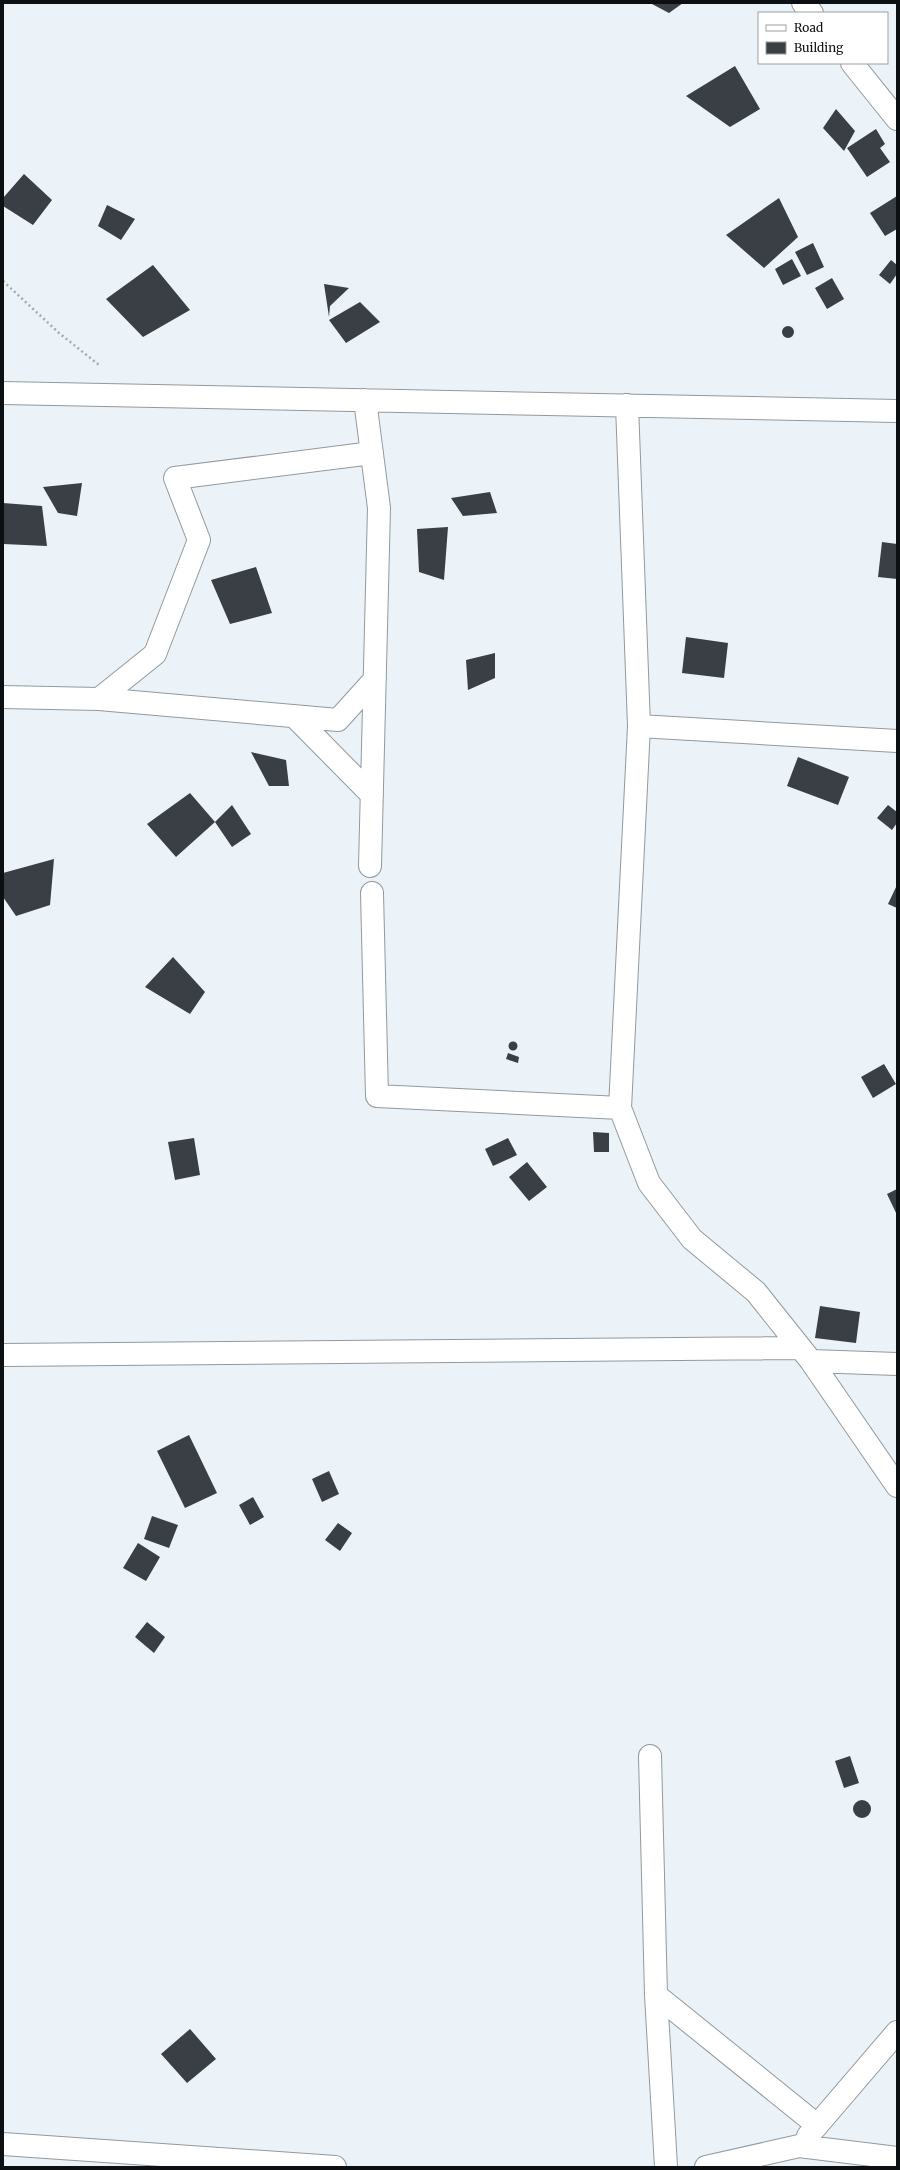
<svg xmlns="http://www.w3.org/2000/svg" width="900" height="2170" viewBox="0 0 900 2170" font-family="Merriweather,serif">
  <style>
    .building { fill: #393f44 }
    .lines { fill: none; stroke-linecap: round; stroke-linejoin: round }
    .minor-casing { stroke: #92999e; stroke-width: 24 }
    .path { stroke: #a3aaae; stroke-width: 2.5; stroke-dasharray: 2 3; stroke-linecap: butt }
    .minor { stroke: #fff; stroke-width: 22 }
  </style>
  <rect width="100%" height="100%" fill="#ebf3f8"/>
  <path class="building" d="M650,3H683L669,13Z
    M735,66L760,109L730,127L686,96Z
    M836,109L855,131L844,151L823,128Z
    M876,129L885,144L880,148L890,162L867,177L847,148Z
    M24,174L52,200L33,225L3,206V198Z
    M897,196V229L885,236L870,213Z
    M779,198L798,237L764,268L726,235Z
    M107,205L135,219L121,240L98,226Z
    M813,243L824,267L807,275L795,252Z
    M792,259L801,276L783,285L775,269Z
    M891,260L897,265V274L890,284L879,275Z
    M153,265L190,310L143,337L106,299Z
    M832,278L844,299L827,309L815,288Z
    M324,284L349,288L330,306L329,317Z
    M360,302L380,322L346,343L329,320Z
    M782 332a6 6 0 1 1 12 0a6 6 0 1 1-12 0Z
    M82,483L77,516L58,513L43,487Z
    M490,492L497,513L463,516L451,498Z
    M3,503L42,506L47,546L3,544Z
    M448,527L444,580L419,572L417,529Z
    M882,542L897,544V579L878,577Z
    M256,567L272,613L230,624L211,580Z
    M686,637L728,643L724,678L682,673Z
    M495,653V678L468,690L466,660Z
    M251,752L286,760L289,786H269Z
    M798,757L849,777L838,805L787,786Z
    M190,793L215,822L232,805L251,834L232,847L215,822L176,857L147,824Z
    M888,805L897,812V823L892,830L877,818Z
    M54,859L50,905L16,916L3,897V873Z
    M897,885V908L888,904Z
    M173,957L205,992L190,1014L145,987Z
    M508.5 1046a4.5 4.5 0 1 1 9 0a4.5 4.5 0 1 1-9 0Z
    M508,1053L519,1057L518,1063L506,1059Z
    M884,1064L896,1084L873,1098L861,1077Z
    M593,1132L609,1133V1152H594Z
    M194,1138L200,1175L175,1180L168,1142Z
    M508,1138L517,1155L493,1166L485,1149Z
    M527,1162L547,1187L529,1201L509,1177Z
    M897,1189V1215L887,1194Z
    M820,1306L860,1312L856,1343L815,1338Z
    M189,1435L217,1493L185,1508L157,1451Z
    M329,1471L339,1494L322,1502L312,1479Z
    M253,1497L264,1517L250,1525L239,1505Z
    M152,1516L178,1525L169,1548L144,1539Z
    M338,1523L352,1533L340,1551L325,1540Z
    M138,1543L160,1557L146,1581L123,1568Z
    M147,1622L165,1637L154,1653L135,1637Z
    M850,1756L859,1783L844,1788L835,1761Z
    M853 1809a9 9 0 1 1 18 0a9 9 0 1 1-18 0Z
    M190,2029L216,2059L187,2083L161,2054Z"/>
  <g class="lines">
    <g class="minor-casing">
      <path id="minor" d="M803,3L812,13
        M852,63L897,119
        M3,393L897,411
        M365,400L379,508L370,866
        M627,405L639,726L897,741
        M372,453L175,478L199,540L155,654L99,699L338,720L375,679
        M3,697L99,699
        M294,716L372,795
        M372,893L377,1096L620,1108L639,726
        M620,1108L649,1183L692,1239L756,1292L811,1361L897,1364
        M3,1355L800,1348
        M811,1361L897,1486
        M650,1756L656,1995L817,2125
        M656,1995L666,2167
        M808,2136L897,2032
        M3,2144L335,2167
        M706,2167L799,2146L897,2158"/>
    </g>
    <path class="path" d="M3,281L59,333L99,365"/>
    <use href="#minor" class="minor"/>
  </g>
  <rect width="900" height="2170" fill="none" stroke="#0d1012" stroke-width="8"/>
  <rect x="758" y="12" width="130" height="52" fill="#ffffff" stroke="#9e9fa0"/>
  <rect x="766" y="25" width="20" height="6" fill="#ffffff" stroke="#9e9fa0"/>
  <text x="794" y="32" font-size="12" fill="#0d1012">Road</text>
  <rect x="766" y="42" width="20" height="12" fill="#393f44" stroke="#9e9fa0"/>
  <text x="794" y="52" font-size="12" fill="#0d1012">Building</text>
</svg>
